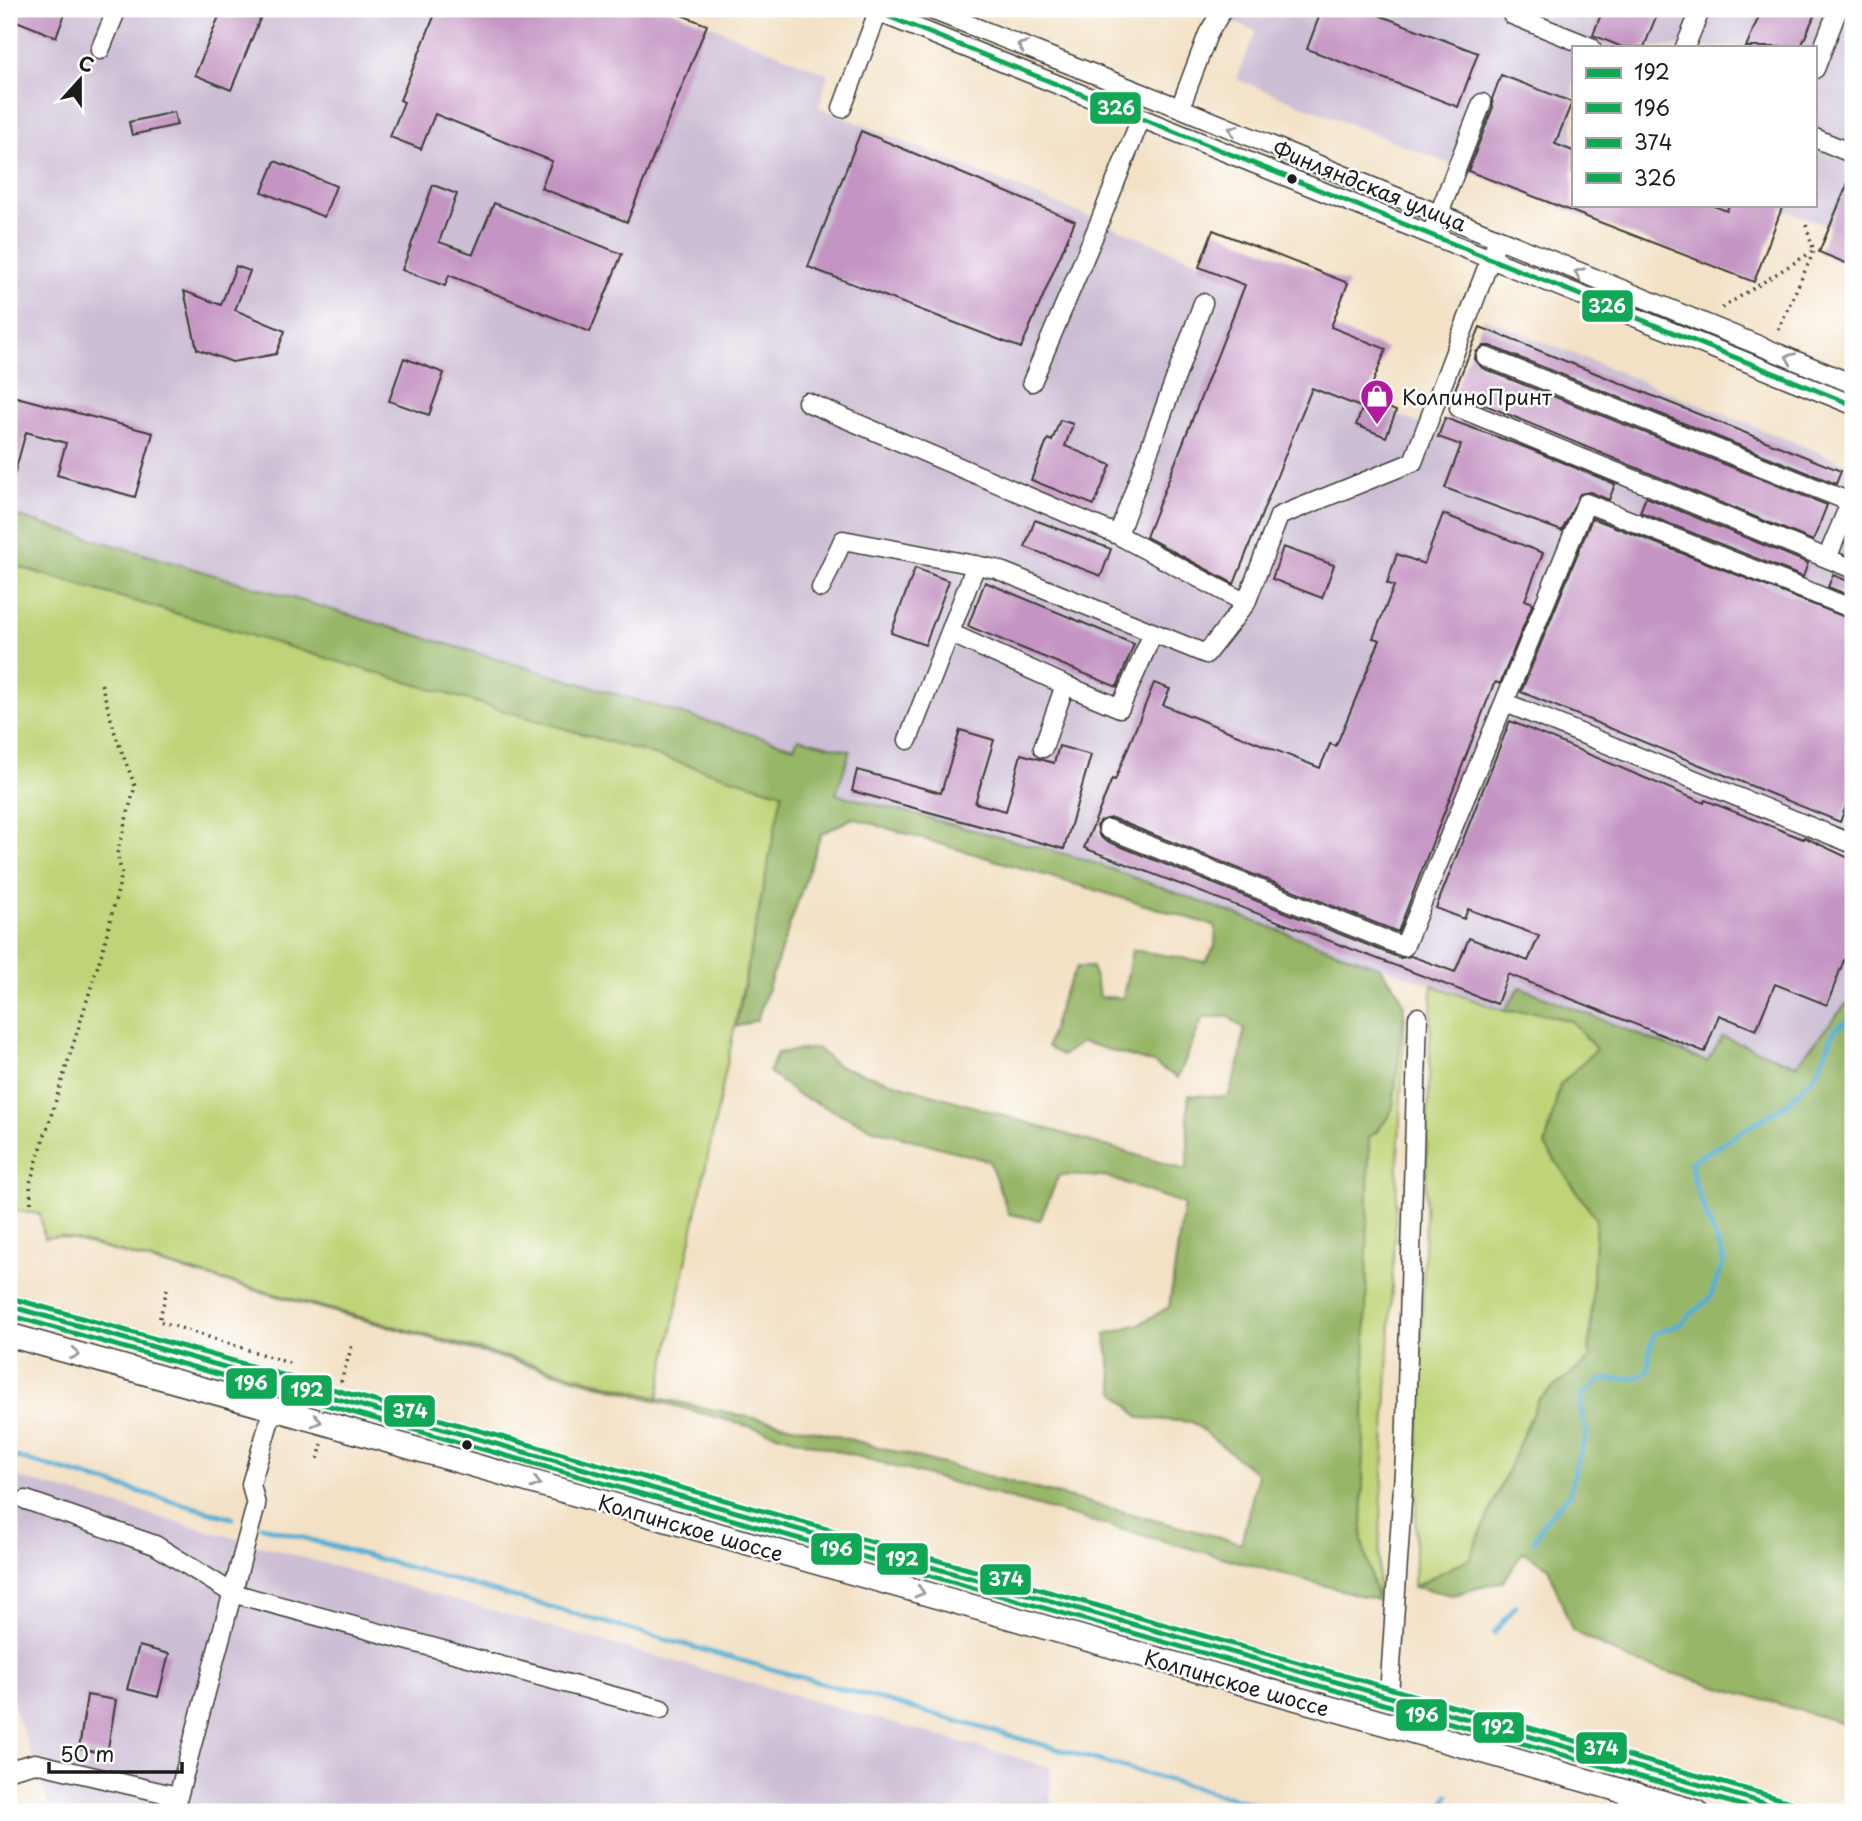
<svg xmlns="http://www.w3.org/2000/svg" width="1862" height="1821" viewBox="0 0 1862 1821" font-family="'Playpen Sans',sans-serif">
  <style>
    .industrial { fill: #ccbed4; fill-rule: evenodd }
    .green { fill: #bfd478; stroke: #6e784a; stroke-width: 2 }
    .forest { fill: #97b668; stroke: #5a6942; stroke-width: 2 }
    .lines { fill: none; stroke-linecap: round; stroke-linejoin: round }
    .stream { stroke: #56afd3; stroke-width: 5 }
    .building { fill: #c494c3 }
    .minor-casing { stroke: #3c3a35; stroke-width: 21 }
    .major-casing { stroke: #3c3a35; stroke-width: 26 }
    .path { stroke: #3c3a35; stroke-width: 3.5; stroke-dasharray: 2 5; stroke-linecap: butt }
    .minor { stroke: #fff; stroke-width: 18 }
    .major { stroke: #fff; stroke-width: 23 }
    .bus-1-casing { stroke: #fff; stroke-width: 10 }
    .bus-2-casing { stroke: #fff; stroke-width: 10 }
    .bus-3-casing { stroke: #fff; stroke-width: 10 }
    .bus-4-casing { stroke: #fff; stroke-width: 10 }
    .bus-1 { stroke: #10a855; stroke-width: 5 }
    .bus-2 { stroke: #10a855; stroke-width: 5 }
    .bus-3 { stroke: #10a855; stroke-width: 5 }
    .bus-4 { stroke: #10a855; stroke-width: 5 }
    .oneway { stroke: #999 }
    .bus-dot { fill: #1c1c1c; stroke: #fff; stroke-width: 2.5 }
    .labels { text-anchor: middle; dominant-baseline: central; stroke-width: 5; stroke-linejoin: round; paint-order: stroke }
    .street-label { font-size: 21px; fill: #1c1c1c; stroke: #fff }
    .poi-label { font-size: 21px; fill: #1c1c1c; stroke: #fff; text-anchor: start }
    .line-badge { stroke: #fff; stroke-width: 2.5 }
    .badge-label { font-size: 19px; text-anchor: middle; font-weight: bold; fill: #fff }
  </style>
  <rect width="100%" height="100%" fill="#fff"/>
  <filter id="ink" filterUnits="userSpaceOnUse"><feTurbulence type="fractalNoise" baseFrequency=".0143" numOctaves="2"/><feDisplacementMap in="SourceGraphic" scale="14" xChannelSelector="R" yChannelSelector="G"/><feConvolveMatrix kernelMatrix="1 2 1 2 8 2 1 2 1" color-interpolation-filters="sRGB"/></filter>
  <filter id="wash" filterUnits="userSpaceOnUse"><feTurbulence type="fractalNoise" baseFrequency=".00686" numOctaves="4" result="noise"/><feDisplacementMap in="SourceGraphic" scale="28" xChannelSelector="R" yChannelSelector="G"/><feGaussianBlur stdDeviation="1.57" result="paint"/><feColorMatrix in="noise" values="0 0 0 0 0 0 0 0 0 0 0 0 0 0 0 0 0 1.4 0 .05"/><feComposite in="paint" operator="in"/></filter>
  <g filter="url(#wash)">
    <rect width="100%" height="100%" fill="#f3e1c5"/>
    <path class="industrial" d="M9,9H670L828,74L819,107L1200,262L1213,230L1348,283L1331,327L1366,399L1396,411L1395,414L1434,429L1438,436L1484,318L1853,466V1003L1846,1004L1796,1065L1723,1037L1708,1062L1520,987L1504,1011L1083,859L836,794L849,751L794,747L9,514Z
      M1201,9H1853V266L1819,252L1830,227L1782,209L1754,282L1465,170L1236,79L1256,31ZM1573,47H1815V205H1573Z
      M9,1475L1050,1767L1051,1812H51L9,1692Z"/>
    <path class="green" d="M9,564L783,793L658,1398L60,1236L44,1238L40,1214L9,1210Z
      M1432,985L1504,1011L1534,1012L1572,1021L1597,1049L1560,1085L1545,1146L1596,1219L1589,1360L1538,1400L1470,1558L1414,1587Z
      M1405,1015L1377,1600L1362,1541L1369,1137L1379,1130L1393,1106L1402,1026Z"/>
    <path class="forest" d="M9,514L794,747L798,738L850,751L836,794L1083,859L1380,967C1394,988 1410,998 1402,1026L1393,1106L1388,1119L1369,1138L1362,1541L1377,1600L60,1236L658,1398L822,1432L1241,1543L1258,1474L1192,1422L1140,1418L1115,1392L1105,1334L1139,1324L1169,1307L1184,1204L1107,1177L1059,1175L1040,1220L1009,1214L989,1161L874,1129L796,1094L769,1072L777,1053L817,1048L838,1066L1186,1170C1191,1145 1185,1121 1189,1095L1228,1097L1240,1060L1244,1029L1229,1017H1203L1178,1078L1153,1063L1082,1042L1062,1056L1047,1046L1063,995L1077,967H1092L1100,997L1123,998L1132,950L1206,962L1215,946L1216,926L853,818L821,834L757,1020L736,1027L782,793L9,564Z
      M1520,987L1707,1062L1723,1037L1796,1065L1846,1004L1853,1003V1726L1631,1661L1572,1630L1548,1567L1523,1552L1504,1581L1453,1595L1414,1587L1470,1558L1538,1400L1589,1360L1596,1219L1545,1146L1560,1085L1596,1049L1572,1021L1534,1012L1504,1011Z"/>
    <g class="lines">
      <path class="stream" d="M9,1455L232,1518
        M261,1526L1282,1812
        M1534,1542L1543,1523L1570,1493L1575,1468L1587,1433L1582,1418L1581,1397L1600,1380L1638,1378L1649,1370V1353L1654,1334L1680,1324L1710,1298L1724,1261L1694,1182L1691,1162L1787,1104L1818,1071L1835,1029L1853,1018
        M1494,1633L1516,1606
        M1441,1812L1448,1795"/>
    </g>
    <g id="blocks">
      <path class="building" d="M9,9H67L56,37L9,18Z
        M222,9H264L231,90L195,75Z
        M437,9H666L707,25L627,222L541,188L552,161L435,114L421,149L390,137L404,102L400,100Z
        M1322,9H1363L1478,53L1458,107L1307,49Z
        M1603,9H1659L1644,47H1622L1593,35Z
        M1762,9H1817L1801,47H1746Z
        M1501,75L1572,102L1555,144L1573,151V205H1711L1727,211L1729,205H1783L1754,282L1468,171L1493,107L1492,99Z
        M174,112L177,125L132,135L129,122Z
        M861,131L1075,221L1021,348L808,267Z
        M275,161L336,186L324,217L262,192Z
        M1853,171V266L1819,252Z
        M433,185L457,194L439,242L473,254L494,203L622,254L590,332L449,275L445,286L402,270Z
        M1213,230L1348,283L1331,327L1386,349L1363,408L1312,388L1234,584L1146,537L1245,285L1199,267Z
        M236,266L250,271L235,310L285,331L276,354L232,362L197,349L184,291L221,305Z
        M1480,327L1841,471L1836,484L1490,346H1484L1476,352L1475,359L1482,368L1827,505L1813,541L1454,392Z
        M404,358L444,373L429,415L389,401Z
        M9,395L153,433L135,497L57,475L66,443L26,432L13,479L9,478Z
        M1366,399L1396,411L1386,437L1356,425Z
        M1445,418L1527,448L1615,484L1609,500L1590,492L1580,494L1562,531L1445,488L1461,445L1438,437Z
        M1060,420L1073,424L1065,446L1111,465L1094,505L1031,480L1048,439L1052,441Z
        M1646,497L1808,563L1803,577L1640,512Z
        M1443,514L1543,553L1525,600L1533,603L1500,684L1496,682L1493,686L1398,932L1112,818L1100,821L1097,825L1099,835L1104,840L1400,958L1411,956L1455,972L1469,938L1528,961L1539,936L1468,909L1464,919L1436,908L1510,721L1704,803L1705,800L1803,839L1804,837L1853,860V936L1827,1005L1775,984L1756,1030L1719,1015L1705,1052L1508,974L1497,1004L1084,848L1112,779L1115,780L1154,683L1170,689L1163,705L1320,768L1330,744L1336,746L1380,640L1373,638L1394,586L1387,583L1397,554L1424,564Z
        M1592,518L1853,620V788L1840,822L1521,692Z
        M1035,520L1111,549L1101,576L1025,547Z
        M1283,547L1334,565L1322,598L1272,579Z
        M915,568L949,581L925,645L891,633Z
        M1833,575L1853,583V597L1828,587Z
        M985,582L1134,644L1117,687L968,626Z
        M960,730L994,740L975,803L1006,811L1021,754L1054,763L1059,746L1091,755L1064,849L852,791L857,770L941,793Z
        M139,1646L169,1654L158,1697L127,1689Z
        M87,1695L116,1700L107,1754L79,1749Z"/>
    </g>
  </g>
  <g filter="url(#ink)">
    <use href="#blocks" fill-opacity="0" stroke="#3c3a35" stroke-width="2"/>
    <g class="lines">
      <g class="minor-casing">
        <path id="minor" d="M870,9L1853,405
          M929,9L1180,108L1853,384
          M1515,9L1512,15L1591,47
          M1685,47L1701,9
          M100,50L117,9
          M1815,69L1838,9
          M842,108L879,9
          M1180,108L1208,34L1223,9
          M1815,138L1853,154
          M1435,224L1482,103
          M1486,357L1853,503
          M1032,382L1100,221L1141,118
          M807,402L1118,535L1246,603L1279,516L1413,462L1494,249
          M1459,408L1853,569
          M1118,535L1203,303
          M1827,558L1853,496
          M821,588L843,540L996,569L1206,654L1246,603
          M950,633L1065,685
          M1506,703L1853,844
          M908,740L976,565
          M1043,748L1065,685L1120,708L1153,633
          M1108,829L1404,947L1586,503L1853,609
          M26,1500L155,1545L232,1593L661,1709
          M1389,1696L1405,1456L1418,1017
          M9,1770L35,1763L177,1796
          M174,1812L256,1505L251,1484L273,1409"/>
      </g>
      <g class="major-casing">
        <path id="major" d="M9,1306L1796,1812
          M9,1335L328,1424L1697,1812"/>
      </g>
      <path class="path" d="M1722,308L1813,251
        M1778,330L1814,251L1806,225
        M31,1203L30,1183L103,949L122,874L117,854L135,786L116,737L101,683
        M167,1289L159,1321L289,1363
        M341,1382L353,1342
        M318,1459L322,1444"/>
      <use href="#minor" class="minor"/>
      <use href="#major" class="major"/>
      <g class="bus-1-casing">
        <path id="bus-1" d="M9,1306L1796,1812"/>
      </g>
      <g class="bus-2-casing">
        <path id="bus-2" d="M9,1315L1765,1812"/>
      </g>
      <g class="bus-3-casing">
        <path id="bus-3" d="M11,1298L1798,1804"/>
      </g>
      <g class="bus-4-casing">
        <path id="bus-4" d="M870,9L1853,405"/>
      </g>
      <use href="#bus-1" class="bus-1"/>
      <use href="#bus-2" class="bus-2"/>
      <use href="#bus-3" class="bus-3"/>
      <use href="#bus-4" class="bus-4"/>
    </g>
    <defs><path id="oneway-chevron" d="M-2-3.5L2.5 0L-2 3.5" fill="none" stroke-width="1.6" stroke-linecap="round" stroke-linejoin="round" transform="scale(1.75)"/></defs>
    <g class="oneway">
      <use href="#oneway-chevron" transform="translate(1022 46) rotate(-159)"/>
      <use href="#oneway-chevron" transform="translate(1233 130) rotate(-157)"/>
      <use href="#oneway-chevron" transform="translate(1579 273) rotate(-158)"/>
      <use href="#oneway-chevron" transform="translate(1790 358) rotate(-158)"/>
      <use href="#oneway-chevron" transform="translate(75 1354) rotate(15)"/>
      <use href="#oneway-chevron" transform="translate(317 1421) rotate(15)"/>
      <use href="#oneway-chevron" transform="translate(536 1483) rotate(16)"/>
      <use href="#oneway-chevron" transform="translate(920 1592) rotate(16)"/>
    </g>
  </g>
  <defs>
    <g id="shop-pin" transform="scale(1.75)"><path d="M0 17L-7.5 6A9.5 9.5 0 1 1 7.5 6Z" fill="#b5179e" stroke="#fff"/><path d="M-5-2.5h2.3a2.7 3.5 0 0 1 5.4 0H5L5.5 6h-11ZM-1.5-2.5h3a1.5 2.3 0 0 0-3 0Z" fill="#fff"/></g>
  </defs>
  <g fill-rule="evenodd">
    <use href="#shop-pin" x="1377" y="396"/>
  </g>
  <g class="bus-dot">
    <circle cx="1292" cy="179" r="6"/>
    <circle cx="467" cy="1445" r="6"/>
  </g>
  <g class="labels">
    <g class="street-label">
      <text transform="translate(1370 185) rotate(22)">Финляндская улица</text>
      <text transform="translate(691 1527) rotate(16)">Колпинское шоссе</text>
      <text transform="translate(1237 1682) rotate(16)">Колпинское шоссе</text>
    </g>
    <g class="poi-label">
      <text x="1402" y="396">КолпиноПринт</text>
    </g>
  </g>
  <g class="line-badge">
    <rect x="1089" y="91" width="53" height="34" rx="7" fill="#10a855"/>
    <rect x="1581" y="289" width="53" height="34" rx="7" fill="#10a855"/>
    <rect x="225" y="1367" width="53" height="33" rx="7" fill="#10a855"/>
    <rect x="280" y="1374" width="53" height="33" rx="7" fill="#10a855"/>
    <rect x="383" y="1394" width="53" height="34" rx="7" fill="#10a855"/>
    <rect x="810" y="1532" width="53" height="34" rx="7" fill="#10a855"/>
    <rect x="876" y="1542" width="53" height="34" rx="7" fill="#10a855"/>
    <rect x="979" y="1563" width="53" height="33" rx="7" fill="#10a855"/>
    <rect x="1395" y="1698" width="53" height="34" rx="7" fill="#10a855"/>
    <rect x="1472" y="1711" width="53" height="33" rx="7" fill="#10a855"/>
    <rect x="1575" y="1731" width="53" height="34" rx="7" fill="#10a855"/>
  </g>
  <g class="badge-label">
    <text x="1116" y="115">326</text>
    <text x="1607" y="313">326</text>
    <text x="251" y="1390">196</text>
    <text x="307" y="1397">192</text>
    <text x="410" y="1418">374</text>
    <text x="836" y="1556">196</text>
    <text x="902" y="1566">192</text>
    <text x="1006" y="1586">374</text>
    <text x="1422" y="1722">196</text>
    <text x="1498" y="1734">192</text>
    <text x="1601" y="1755">374</text>
  </g>
  <rect width="1862" height="1821" fill="none" stroke="#fff" stroke-width="35"/>
  <rect x="1572" y="46" width="245" height="161" fill="#ffffff" stroke="#a4a4a4" stroke-width="2"/>
  <rect x="1586" y="68" width="35" height="10" fill="#10a855" stroke="#a4a4a4" stroke-width="2"/>
  <text x="1634" y="80" font-size="21" fill="#1c1c1c">192</text>
  <rect x="1586" y="103" width="35" height="10" fill="#10a855" stroke="#a4a4a4" stroke-width="2"/>
  <text x="1634" y="116" font-size="21" fill="#1c1c1c">196</text>
  <rect x="1586" y="138" width="35" height="10" fill="#10a855" stroke="#a4a4a4" stroke-width="2"/>
  <text x="1634" y="150" font-size="21" fill="#1c1c1c">374</text>
  <rect x="1586" y="173" width="35" height="10" fill="#10a855" stroke="#a4a4a4" stroke-width="2"/>
  <text x="1634" y="186" font-size="21" fill="#1c1c1c">326</text>
  <g transform="translate(80 80) rotate(21)" stroke="#ffffff" stroke-width="5" paint-order="stroke">
  <path d="M0-5L12 26L0 18L-12 26Z" fill="#1c1c1c"/>
  <text y="-10" font-size="19" font-weight="bold" text-anchor="middle" fill="#1c1c1c">С</text>
  </g>
  <path d="M49 1762v10h133v-10" fill="none" stroke="#1c1c1c" stroke-width="3.5"/>
  <text x="60" y="1762" font-size="21" fill="#1c1c1c" stroke="#ffffff" stroke-width="5" paint-order="stroke">50 m</text>
</svg>
